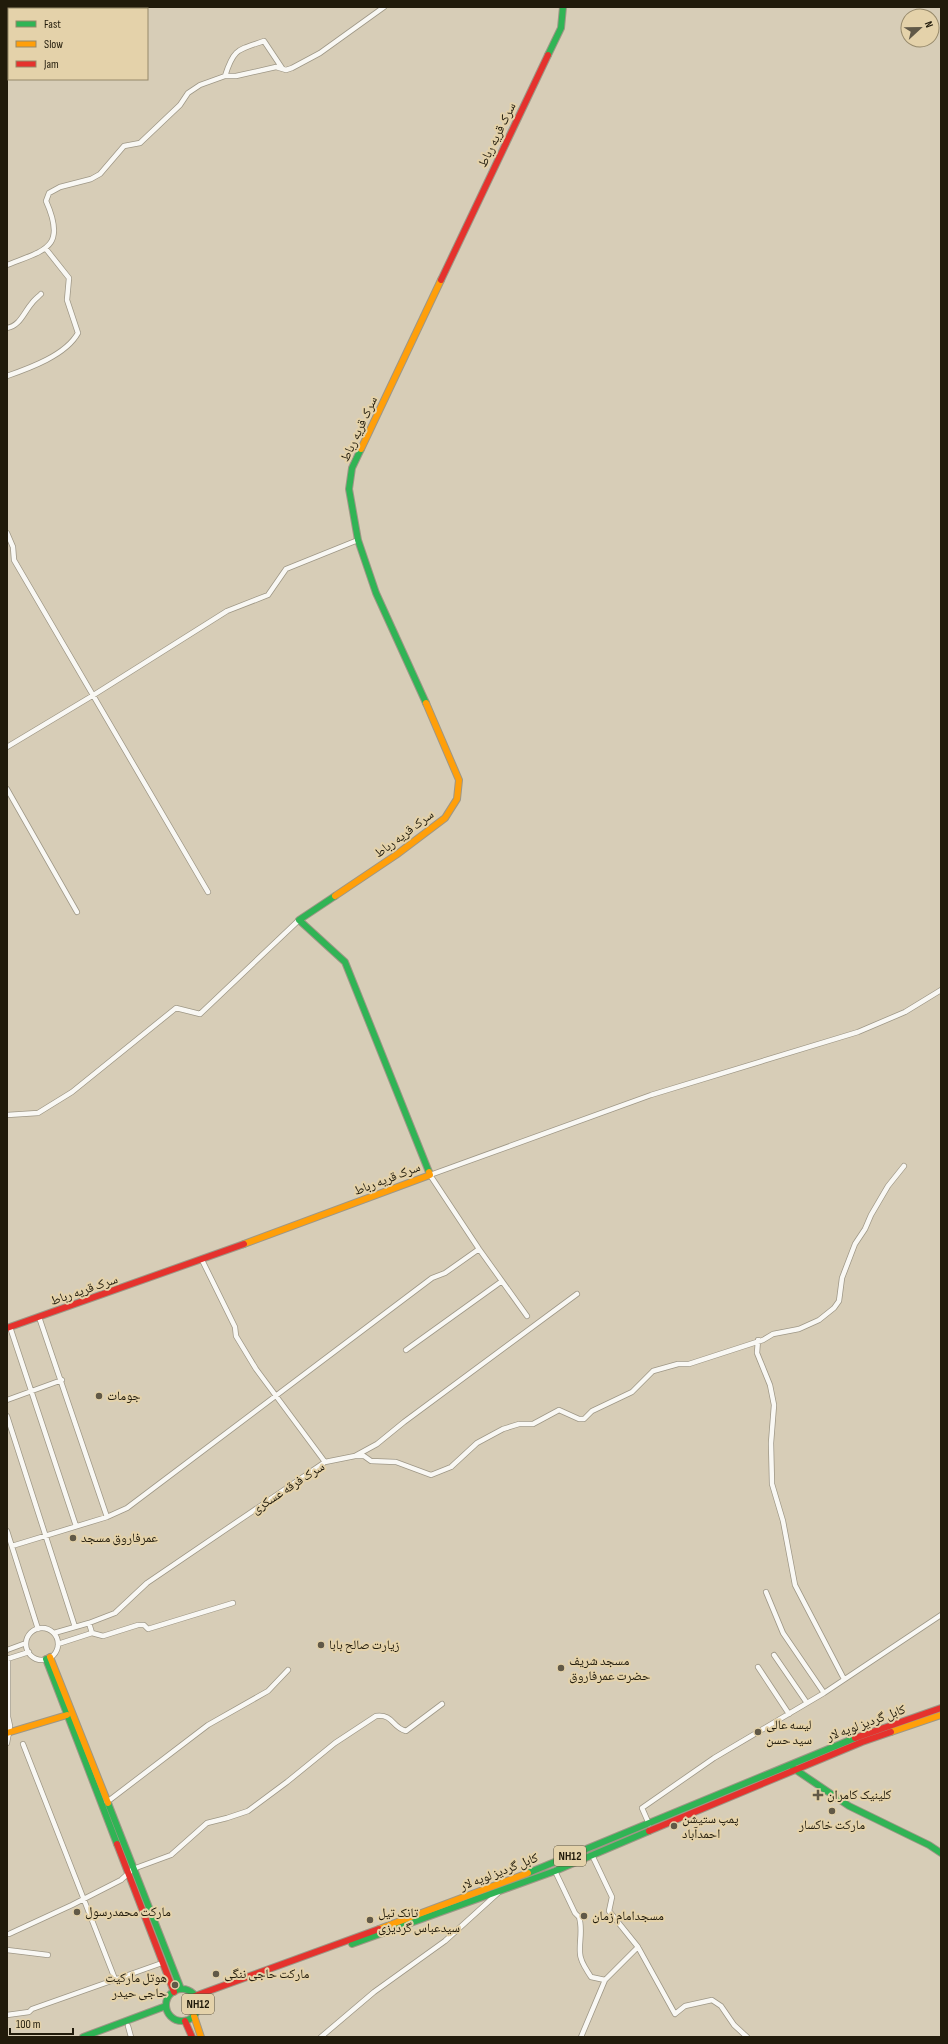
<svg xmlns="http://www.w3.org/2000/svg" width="948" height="2044" viewBox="0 0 948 2044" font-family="'Sofia Sans Condensed','Noto Naskh Arabic',sans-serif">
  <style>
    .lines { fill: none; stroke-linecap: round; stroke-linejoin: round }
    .street-casing { stroke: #9e9786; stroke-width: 6 }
    .fast-casing { stroke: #9e9786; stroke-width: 8 }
    .slow-casing { stroke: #9e9786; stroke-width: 8 }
    .jam-casing { stroke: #9e9786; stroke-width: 8 }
    .street { stroke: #f9f8f4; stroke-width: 4.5 }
    .fast { stroke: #30b455; stroke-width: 6 }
    .slow { stroke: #ff9f0a; stroke-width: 6 }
    .jam { stroke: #e5322d; stroke-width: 6 }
    .poi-dot { fill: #615947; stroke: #e4d2aa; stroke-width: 1.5 }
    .labels { text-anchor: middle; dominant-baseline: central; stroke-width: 4; stroke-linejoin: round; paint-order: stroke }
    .shield { fill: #e4d2aa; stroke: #5c523b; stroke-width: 1 }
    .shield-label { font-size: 12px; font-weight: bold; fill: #211b0b }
    .street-label { font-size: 13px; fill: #211b0b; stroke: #e4d2aa }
    .poi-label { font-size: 13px; fill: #211b0b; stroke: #e4d2aa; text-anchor: start }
  </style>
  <rect width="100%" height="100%" fill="#d7cdb7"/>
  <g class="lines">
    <g class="street-casing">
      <path id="street" d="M225,76C234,48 238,50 264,41L282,68
        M7,265C45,250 67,248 46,201L49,193L60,187L91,179L100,174L124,146L140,143L180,105L188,93L200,85L225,76H236L276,67L286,70L292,68L320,53L384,7
        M7,328C20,326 24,312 32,303C34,300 38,297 41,294
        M7,376C30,368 66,355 78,333L67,300L69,278L46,249
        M7,533L13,547L14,560L208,892
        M7,747L92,696L227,611L268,595L286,569L358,540
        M7,789L77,912
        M7,1115L38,1113L72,1092L176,1008L200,1014L299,920
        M202,1260L235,1327L236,1336L256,1369L325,1462
        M527,1316L479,1249L430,1175L651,1095L858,1032L905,1012L941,990
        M39,1317L107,1517
        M10,1327L76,1526
        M758,1340L757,1353L770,1385L774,1405L771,1443L772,1484L783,1521L795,1585L844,1679
        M406,1350L502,1281
        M7,1400L62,1380
        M7,1416L75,1627
        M355,1456H364L371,1461L396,1462L431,1475L451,1467L477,1443L503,1429L519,1424H533L559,1410L579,1419H584L592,1411L632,1392L653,1371L678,1364H689L763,1340L773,1334L799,1329L819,1320L834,1308L839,1301L842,1278L855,1244L865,1229L871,1215L888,1186L904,1166
        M7,1531L38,1629
        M12,1546L107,1517L127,1508L432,1278L445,1273L479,1249
        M766,1592L783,1633L824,1693
        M26 1644a16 16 0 1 1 32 0a16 16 0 1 1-32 0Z
        M54,1633L89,1623L115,1613L147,1583L325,1462L355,1456L377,1444L404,1422L577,1294
        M92,1633L103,1636L138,1625H144L148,1629L233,1603
        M58,1644L92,1633L89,1623
        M7,1650L26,1643
        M774,1655L807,1703
        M7,1659L29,1652
        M758,1667L789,1714
        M7,1743L10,1726L8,1717V1658
        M23,1744L115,1979
        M107,1802L208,1725L268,1691L288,1670
        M649,1824L642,1808L714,1758L824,1693L941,1615
        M592,1855L612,1897L609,1911L638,1947L675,2014L685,2006L712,2000L721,2006L734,2025L747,2037
        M555,1871L575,1913L579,1917C583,1929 579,1941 580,1953C580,1962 587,1970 591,1977L605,1980
        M9,1934L72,1905L121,1880L133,1869L171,1855L207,1823L227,1818L248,1811L287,1782L335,1743L376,1716C394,1714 391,1727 406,1731L442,1704
        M7,1950L48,1955
        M7,2015L29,2012L32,2009L162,1963
        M128,2026L131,2037
        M321,2037L374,1992L445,1941L498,1893
        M581,2037L605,1980L638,1947"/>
    </g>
    <g class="fast-casing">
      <path id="fast" d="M548,55L561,28L563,7
        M361,449L352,468L349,489L358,540L376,593L426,703
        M335,896L299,920L345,962L429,1172
        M46,1659L117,1844
        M793,1768L849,1806L929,1845L941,1853
        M108,1803L181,1989
        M528,1873L855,1738
        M352,1944L555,1871L649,1831
        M166 2005a16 16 0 1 1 32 0a16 16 0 1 1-32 0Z
        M83,2037L166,2006"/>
    </g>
    <g class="slow-casing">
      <path id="slow" d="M361,449L441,280
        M335,896L396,855L445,818L457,799L459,780L426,703
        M244,1244L430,1175L429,1172
        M50,1657L108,1803
        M891,1732L941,1715
        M7,1733L67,1715
        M379,1929L528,1873
        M194,2016L201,2037"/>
    </g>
    <g class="jam-casing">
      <path id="jam" d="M441,280L548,55
        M7,1328L244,1244
        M855,1738L941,1708
        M649,1831L862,1742L891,1732
        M117,1844L174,1992
        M195,1996L379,1929
        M185,2021L192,2037"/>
    </g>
    <use href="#street" class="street"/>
    <use href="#fast" class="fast"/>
    <use href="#slow" class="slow"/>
    <use href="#jam" class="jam"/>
  </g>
  <g class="poi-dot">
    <circle cx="99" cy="1396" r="4"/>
    <circle cx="73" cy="1538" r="4"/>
    <circle cx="321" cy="1645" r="4"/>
    <circle cx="561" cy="1668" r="4"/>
    <circle cx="758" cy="1732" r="4"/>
    <path d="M816 1789h4v4h4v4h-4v4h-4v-4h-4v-4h4z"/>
    <circle cx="832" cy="1811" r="4"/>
    <circle cx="674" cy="1826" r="4"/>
    <circle cx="77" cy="1912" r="4"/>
    <circle cx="584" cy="1916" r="4"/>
    <circle cx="370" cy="1920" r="4"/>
    <circle cx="216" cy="1974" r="4"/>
    <circle cx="175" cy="1985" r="4"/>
  </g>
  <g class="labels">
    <g class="shield">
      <rect x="554" y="1846" width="32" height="20" rx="3"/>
      <rect x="182" y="1994" width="32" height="20" rx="3"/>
    </g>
    <g class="shield-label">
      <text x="570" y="1856">NH12</text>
      <text x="198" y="2004">NH12</text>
    </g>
    <g class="street-label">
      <text transform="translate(497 135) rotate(-64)">سرک قریه رباط</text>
      <text transform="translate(359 429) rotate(-65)">سرک قریه رباط</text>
      <text transform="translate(404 834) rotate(-37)">سرک قریه رباط</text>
      <text transform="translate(387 1179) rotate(-21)">سرک قریه رباط</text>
      <text transform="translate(84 1290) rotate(-19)">سرک قریه رباط</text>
      <text transform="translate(288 1488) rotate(-33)">سرک فرقه عسکری</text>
      <text transform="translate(866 1723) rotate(-20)">کابل گردیز لویه لار</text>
      <text transform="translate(499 1872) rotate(-21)">کابل گردیز لویه لار</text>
    </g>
    <g class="poi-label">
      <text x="107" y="1396">جومات</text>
      <text x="81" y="1538">عمرفاروق مسجد</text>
      <text x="329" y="1645">زیارت صالح بابا</text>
      <text x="569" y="1661">مسجد شریف<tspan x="569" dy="15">حضرت عمرفاروق</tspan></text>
      <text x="766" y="1725">لیسه عالی<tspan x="766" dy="15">سید حسن</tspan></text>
      <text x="827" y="1795">کلینیک کامران</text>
      <text x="682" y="1819">پمپ ستیشن<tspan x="682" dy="15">احمدآباد</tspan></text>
      <text x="832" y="1825" text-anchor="middle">مارکت خاکسار</text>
      <text x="85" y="1912">مارکت محمدرسول</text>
      <text x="378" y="1913">تانک تیل<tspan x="378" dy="15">سیدعباس گردیزی</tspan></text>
      <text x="592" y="1916">مسجدامام زمان</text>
      <text x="224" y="1974">مارکت حاجی ننگی</text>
      <text x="167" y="1978" text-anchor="end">هوتل مارکیت<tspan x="167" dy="15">حاجی حیدر</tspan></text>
    </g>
  </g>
  <rect width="948" height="2044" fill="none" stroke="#211b0b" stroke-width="16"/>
  <rect x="8" y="8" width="140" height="72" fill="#e4d2aa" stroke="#96896a"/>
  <rect x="16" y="21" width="20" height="6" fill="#30b455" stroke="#96896a"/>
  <text x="44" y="28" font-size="12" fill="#211b0b">Fast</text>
  <rect x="16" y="41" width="20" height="6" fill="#ff9f0a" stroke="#96896a"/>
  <text x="44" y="48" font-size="12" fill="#211b0b">Slow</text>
  <rect x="16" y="61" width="20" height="6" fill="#e5322d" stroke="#96896a"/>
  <text x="44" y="68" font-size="12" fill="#211b0b">Jam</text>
  <g transform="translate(920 28) rotate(68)"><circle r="19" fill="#e4d2aa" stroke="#96896a"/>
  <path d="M0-3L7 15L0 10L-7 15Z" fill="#615947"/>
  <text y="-6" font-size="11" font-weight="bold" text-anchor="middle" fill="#211b0b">N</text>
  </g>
  <path d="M10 2028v6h63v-6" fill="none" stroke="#211b0b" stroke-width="2"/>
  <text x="16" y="2028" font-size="12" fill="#211b0b" stroke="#e4d2aa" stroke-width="3" paint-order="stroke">100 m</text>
</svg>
